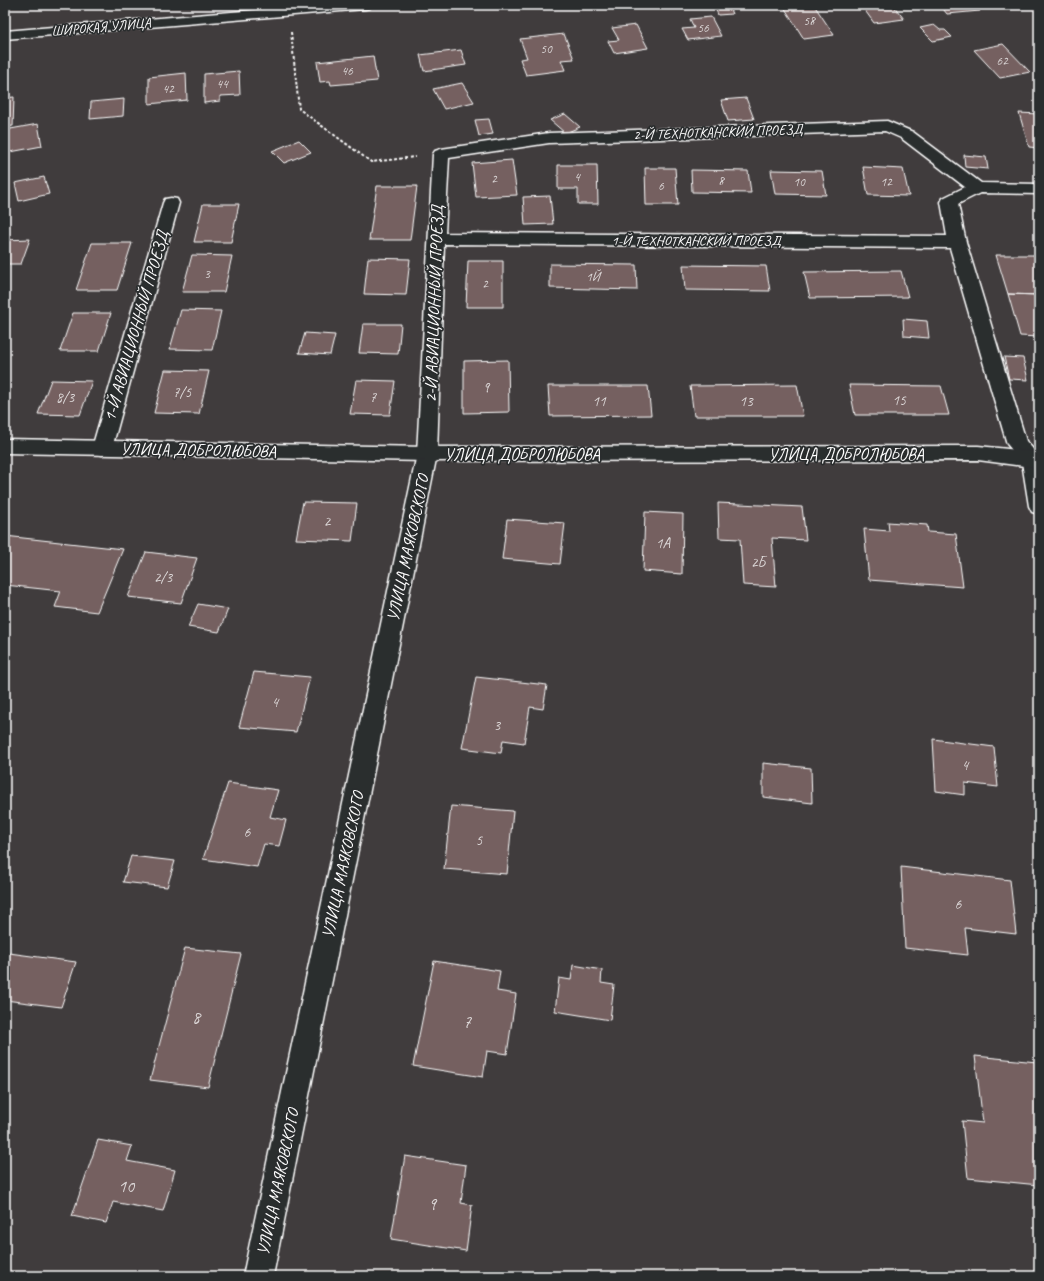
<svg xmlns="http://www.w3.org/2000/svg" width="1044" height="1281" viewBox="0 0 1044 1281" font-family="Caveat,sans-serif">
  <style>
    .building { fill: #746060; stroke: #fff }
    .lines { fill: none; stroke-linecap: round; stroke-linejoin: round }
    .street-casing { stroke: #fff; stroke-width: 3 }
    .secondary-casing { stroke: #fff; stroke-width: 3 }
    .path { stroke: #fff; stroke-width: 2; stroke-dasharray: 3 2; stroke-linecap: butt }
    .street { fill: #2a2d2e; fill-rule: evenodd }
    .secondary { fill: #2a2d2e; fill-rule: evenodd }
    .labels { text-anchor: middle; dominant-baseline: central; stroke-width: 3.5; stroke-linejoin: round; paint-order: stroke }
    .far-number-label { font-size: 13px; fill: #dcd7d7 }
    .far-street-label { font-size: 14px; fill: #fff; stroke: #2a2d2e }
    .number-label { font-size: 15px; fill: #dcd7d7 }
    .street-label { font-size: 17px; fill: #fff; stroke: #2a2d2e }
    .near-number-label { font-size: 18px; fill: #dcd7d7 }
  </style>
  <rect width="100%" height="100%" fill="#403c3d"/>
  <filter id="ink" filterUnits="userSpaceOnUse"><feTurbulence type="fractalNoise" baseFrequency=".025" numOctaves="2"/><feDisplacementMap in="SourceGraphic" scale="8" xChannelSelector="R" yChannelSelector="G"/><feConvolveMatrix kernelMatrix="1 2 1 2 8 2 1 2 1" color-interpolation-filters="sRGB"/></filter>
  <g filter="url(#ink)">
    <path class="building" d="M714,5H728L732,14L718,15Z
      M805,5H814L834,35L804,39L784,7Z
      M861,5H893L904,19L874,23Z
      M940,5H976L980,11L947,14Z
      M711,17L721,36L688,40L682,29L694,28L690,19Z
      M636,25L648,48L614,53L608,41L619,40L612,28Z
      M934,25L940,30H945L952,37L933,41L920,28Z
      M564,34L574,59L561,60L565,70L526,75L520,59L527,58L520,39Z
      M1003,44L1030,72L1000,78L974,50Z
      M461,50L466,65L424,71L420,55Z
      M373,56L377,81L331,85L330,81L320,82L317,62Z
      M239,71L240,95L220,96V101L204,103V74Z
      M186,73L187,100L149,104V77Z
      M462,83L474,102L444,109L433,89Z
      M14,97L13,126L5,127V98Z
      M746,98L754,119L728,121L721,100Z
      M124,99L123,116L90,119L91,102Z
      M1019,113L1039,114V148L1029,147Z
      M565,114L580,127L565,133L550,120Z
      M489,119L493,134L479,136L475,120Z
      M38,124L42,146L5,153V130Z
      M299,140L311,152L284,163L272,151Z
      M964,155L986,157L988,169L965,167Z
      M512,160L517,195L476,197L472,163Z
      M558,165H597L598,204H578V189H558Z
      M863,167L903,169L909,196L868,195Z
      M645,168H675L678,205H646Z
      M691,170L748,171L751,193L692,192Z
      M771,170L822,171L826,195L775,194Z
      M44,177L49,194L19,201L15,183Z
      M377,186H417L410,240H369Z
      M550,196L553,224L525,225L523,197Z
      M203,204H239L231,242H194Z
      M30,239L21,264H5V240Z
      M92,243H132L117,290H76Z
      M192,255L232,256L224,292H182Z
      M996,255H1039V295L1008,294Z
      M368,258L410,259L406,295L364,294Z
      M468,261H503V307H466Z
      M550,264L636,265L637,290L550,288Z
      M683,265L766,266L770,291L685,290Z
      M901,271L908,297L810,298L804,272Z
      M1008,294L1039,295V337L1020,336Z
      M181,310L221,311L212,350L170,349Z
      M73,313H111L99,351H60Z
      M903,319L927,321L929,338L904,336Z
      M363,324H401L398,354L359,353Z
      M305,333L335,335L330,355L299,353Z
      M1004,357L1023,358L1028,380L1009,379Z
      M508,360L509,412L464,413V361Z
      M165,370L209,371L199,414L154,413Z
      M51,380L92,381L80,415L38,414Z
      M356,380L395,381L390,415L350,414Z
      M797,385L803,416H694L690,386Z
      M849,385L941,386L949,415H855Z
      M548,386H648L651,415L550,416Z
      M303,502L357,503L352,541L296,539Z
      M718,503L802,507L806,540L772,538L776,587L743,585L740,539L719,538Z
      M645,512L683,514L682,574L643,571Z
      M507,519L565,523L560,564L502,559Z
      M888,522L927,525L928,532L956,534L963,587L869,580L864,529L889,531Z
      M5,536L123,549L97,612L55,607L61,591L5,585Z
      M146,552L197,558L181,603L128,597Z
      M198,604L228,609L219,632L188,627Z
      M254,672L310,677L296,732L239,727Z
      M476,677L547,685L543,709L530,707L524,743L503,740L501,753L462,748Z
      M933,739L994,747L998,787L965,783V795L936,791Z
      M763,763L811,768L812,803L763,797Z
      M228,783L278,790L270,817L286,820L279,846L264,844L257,867L203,859Z
      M451,806L513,811L507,874L444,869Z
      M131,856L175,861L167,887L123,882Z
      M901,867L1010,880L1016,934L965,928L968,955L905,948Z
      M185,948L241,954L208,1087L150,1080Z
      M9,953L76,962L61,1007L5,1000V964Z
      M434,961L500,971L497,991L516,994L507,1054L487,1051L483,1077L413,1066Z
      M573,965L602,970L601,983L614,985L610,1020L555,1011L559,978L571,980Z
      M975,1056L1037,1062L1039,1072V1185L968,1178L962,1121L983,1123Z
      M98,1140L132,1146L127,1161L175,1170L163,1211L113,1202L106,1223L72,1216Z
      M405,1156L466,1165L461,1203L472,1205L466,1251L391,1239Z
      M962,1273L988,1276H962Z"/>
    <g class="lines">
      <g class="street-casing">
        <path id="street" d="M887,121L913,132L981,183L1039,184V194L980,193L958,204L966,242L1026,441L1039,456V514L1032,512L1029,506L1022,462L1007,444L950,248L444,244L437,454L273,1276H243L417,454L433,154L435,151L441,149L549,133ZM885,131L901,138L965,187L943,198L941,202L947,236L445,233L449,158L549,143Z
          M171,198L177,199L179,203L112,448L109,453L102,455L95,453L92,448L163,203L165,199Z"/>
      </g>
      <g class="secondary-casing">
        <path id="secondary" d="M314,5H372L370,8L365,9L5,39V31Z
          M5,439L427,447L978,446L1039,452V468L978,460L427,461L5,453Z"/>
      </g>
      <path class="path" d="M291,32L299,109L371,162L415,157"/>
      <use href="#street" class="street"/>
      <use href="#secondary" class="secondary"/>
    </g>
  </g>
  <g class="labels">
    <g class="far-number-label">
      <text x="809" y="21">58</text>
      <text x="703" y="28">56</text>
      <text x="546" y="49">50</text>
      <text x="1002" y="61">62</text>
      <text x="347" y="71">46</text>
      <text x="222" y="84">44</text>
      <text x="168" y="89">42</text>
      <text x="577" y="177">4</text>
      <text x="494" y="179">2</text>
      <text x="721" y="181">8</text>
      <text x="799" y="182">10</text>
      <text x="886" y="182">12</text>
      <text x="661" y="186">6</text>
      <text x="207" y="274">3</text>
      <text x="593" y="277">1Й</text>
      <text x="485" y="284">2</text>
    </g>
    <g class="far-street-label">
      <text transform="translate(101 27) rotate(-5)">ШИРОКАЯ УЛИЦА</text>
      <text transform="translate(718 132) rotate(-2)">2-Й ТЕХНОТКАНСКИЙ ПРОЕЗД</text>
      <text x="696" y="240">1-Й ТЕХНОТКАНСКИЙ ПРОЕЗД</text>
    </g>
    <g class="number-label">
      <text x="486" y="387">9</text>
      <text x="182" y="392">7/5</text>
      <text x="65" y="397">8/3</text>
      <text x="373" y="397">7</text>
      <text x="899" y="400">15</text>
      <text x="599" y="401">11</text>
      <text x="746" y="401">13</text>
      <text x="327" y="521">2</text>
      <text x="663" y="543">1А</text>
      <text x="758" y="562">2Б</text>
      <text x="163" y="577">2/3</text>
      <text x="275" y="702">4</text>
      <text x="497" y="725">3</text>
      <text x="965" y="765">4</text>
      <text x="247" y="832">6</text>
      <text x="479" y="840">5</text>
      <text x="958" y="904">6</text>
    </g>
    <g class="street-label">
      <text transform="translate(434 304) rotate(-88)">2-Й АВИАЦИОННЫЙ ПРОЕЗД</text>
      <text transform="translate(136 326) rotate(-74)">1-Й АВИАЦИОННЫЙ ПРОЕЗД</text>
      <text transform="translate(198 450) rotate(1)">УЛИЦА ДОБРОЛЮБОВА</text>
      <text x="522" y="454">УЛИЦА ДОБРОЛЮБОВА</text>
      <text x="846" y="454">УЛИЦА ДОБРОЛЮБОВА</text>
      <text transform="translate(408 548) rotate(-78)">УЛИЦА МАЯКОВСКОГО</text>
      <text transform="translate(343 865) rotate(-78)">УЛИЦА МАЯКОВСКОГО</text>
      <text transform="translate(278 1182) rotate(-78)">УЛИЦА МАЯКОВСКОГО</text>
    </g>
    <g class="near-number-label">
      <text x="196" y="1017">8</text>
      <text x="467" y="1022">7</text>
      <text x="126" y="1186">10</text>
      <text x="432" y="1204">9</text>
    </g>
  </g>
  <rect width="1044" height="1281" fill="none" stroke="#2a2d2e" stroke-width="20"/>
  <rect x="10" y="10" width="1024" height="1261" fill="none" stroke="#fff" stroke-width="1.5" filter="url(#ink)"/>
</svg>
